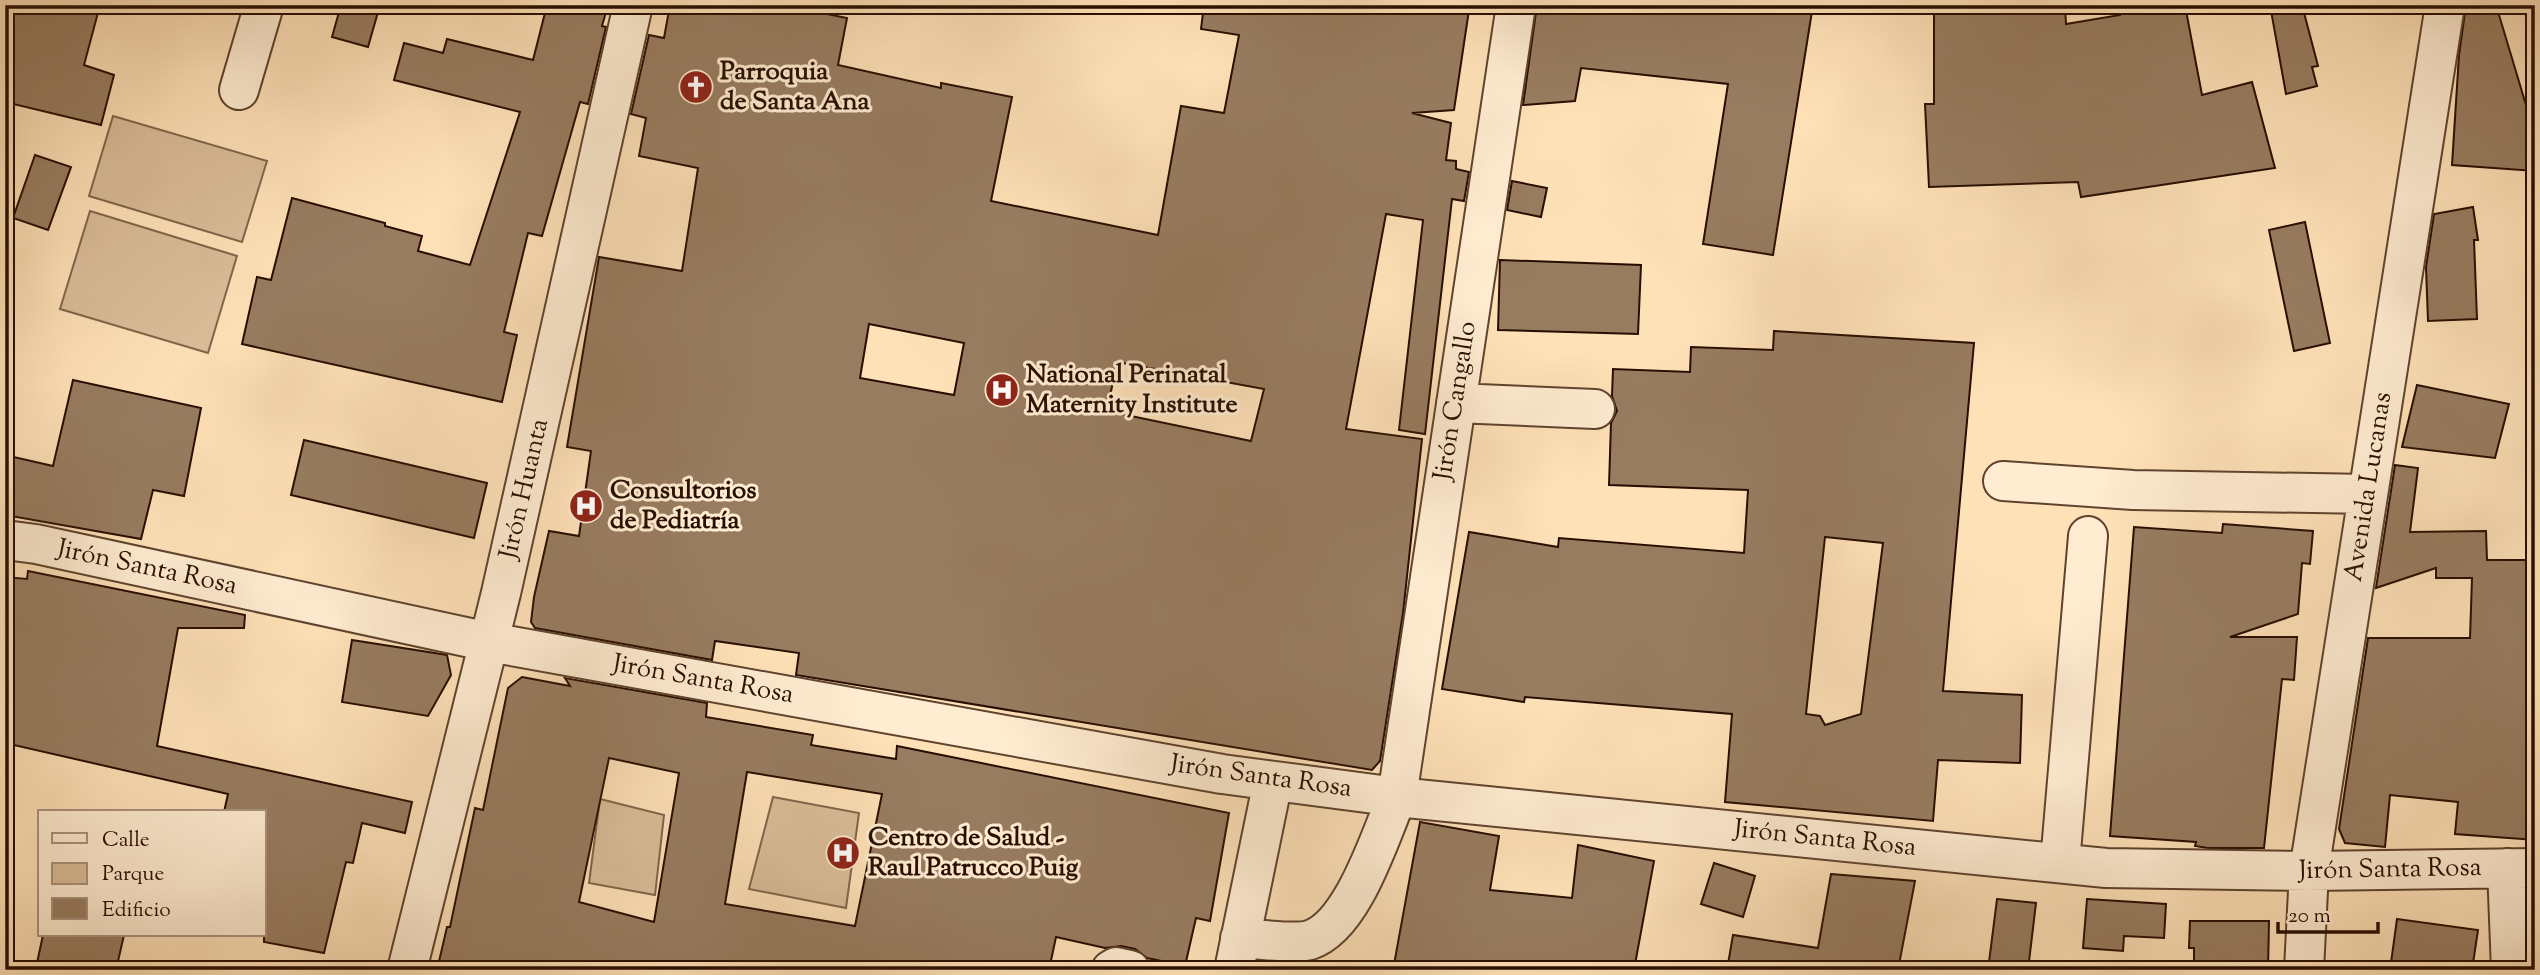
<svg xmlns="http://www.w3.org/2000/svg" width="2540" height="975" viewBox="0 0 2540 975" font-family="'Sorts Mill Goudy',serif">
  <style>
    .green { fill: #dabd99; stroke: #81664c; stroke-width: 2 }
    .building { fill: #987c60; stroke: #280e00; stroke-width: 2; fill-rule: evenodd }
    .lines { fill: none; stroke-linecap: round; stroke-linejoin: round }
    .minor-casing { stroke: #5e432e; stroke-width: 42 }
    .minor { stroke: #ffecd1; stroke-width: 38 }
    .labels { text-anchor: middle; dominant-baseline: central; stroke-width: 6; stroke-linejoin: round; paint-order: stroke }
    .poi-label { font-size: 26px; font-weight: bold; fill: #280e00; stroke: #ffecd1; text-anchor: start }
    .street-label { font-size: 26px; fill: #280e00; stroke: #ffecd1 }
  </style>
  <rect width="100%" height="100%" fill="#ffe1b8"/>
  <filter id="stains"><feTurbulence type="fractalNoise" baseFrequency=".00286" numOctaves="4"/><feColorMatrix values="0 0 0 0 .2 0 0 0 0 .09 0 0 0 0 .02 0 0 0 .5 -.17"/></filter>
  <radialGradient id="worn" r=".72"><stop offset=".6" stop-color="#630" stop-opacity="0"/><stop offset="1" stop-color="#630" stop-opacity=".3"/></radialGradient>
  <path class="green" d="M113,116L267,161L242,242L89,196Z
    M90,211L237,256L208,353L60,309Z
    M773,797L859,813L846,908L749,889Z
    M600,799L664,815L655,895L589,883Z"/>
  <path class="building" d="M5,5H100L84,65L114,75L101,125L5,102Z
    M341,5H380L368,47L332,37Z
    M547,5H608L602,26L606,27L588,104L580,102L542,236L528,233L504,332L517,335L502,402L242,344L257,277L271,280L292,198L385,223V226L422,236L418,251L470,265L520,112L394,80L404,43L443,53L447,39L533,60Z
    M670,5H782L847,18L838,65L941,88V83L1012,97L991,201L1158,235L1181,106L1224,113L1239,35L1201,29L1204,5H1439L1469,10L1454,110L1412,113L1451,123L1446,160L1456,161V169L1469,172L1464,201L1452,199L1425,434L1399,430L1423,220L1386,214L1346,429L1422,439L1403,613L1380,761L1372,770L796,675L799,653L715,641L712,660L535,628L531,622L534,597L549,531L579,536L591,451L567,447L599,257L682,271L698,168L639,156L646,118L631,114L649,35L664,38ZM869,324L964,343L954,395L860,378ZM1117,362L1264,389L1251,441L1107,411Z
    M1537,5H1813L1773,255L1703,244L1728,84L1581,68L1575,101L1523,105Z
    M1934,5H2065L2066,24L2120,15L2118,5H2185L2202,95L2252,82L2275,168L2081,197L2078,182L1929,187L1925,104H1934Z
    M2270,5H2302L2318,66L2312,67L2317,86L2286,94Z
    M2466,5H2496L2535,135V171L2452,165L2459,55Z
    M35,155L71,167L48,230L13,218Z
    M1512,181L1547,188L1541,217L1507,210Z
    M2473,207L2478,240H2474L2477,319L2428,321L2426,267L2434,214Z
    M2305,222L2330,343L2294,351L2269,230Z
    M1500,260L1641,265L1638,334L1498,330Z
    M1774,331L1974,343L1943,691L2022,695L2020,763L1938,760L1933,821L1725,802L1732,714L1525,697L1524,702L1442,689L1469,532L1558,547L1559,538L1744,553L1748,490L1609,485L1611,423L1617,411L1612,396L1613,369L1690,372L1691,347L1773,350ZM1825,537L1883,543L1861,714L1825,725L1820,716L1806,714Z
    M73,380L201,408L184,496L153,490L141,539L5,515V455L53,466Z
    M2417,385L2509,404L2495,458L2402,447Z
    M304,440L487,483L474,538L291,495Z
    M2395,465L2418,468L2410,532L2486,531L2487,560H2535V840L2455,834L2458,802L2390,795L2385,847L2345,843L2339,829L2368,638H2470L2472,578H2436V568L2376,588Z
    M2223,524L2313,531L2310,564L2302,563L2298,614L2230,637H2297L2294,680L2282,679L2264,848H2208L2195,846L2196,842L2110,836L2134,527L2222,533Z
    M28,571L245,615L244,628H178L157,746L412,802L405,833L362,823L353,863L346,862L324,953L264,942V812H224L228,794L5,743V577L27,579Z
    M352,640L447,655L451,675L428,716L342,702Z
    M522,677L570,686L565,678L707,703L706,717L813,735L811,745L896,759L897,746L1229,813L1210,921L1196,918L1185,966L1147,958L1135,949L1121,946L1105,948L1056,937L1049,970H437L447,927H450L475,808L483,810L508,688ZM609,758L679,773L654,922L579,902ZM747,772L882,794L855,926L725,904Z
    M1420,822L1499,836L1490,890L1572,898L1578,845L1654,861L1634,970H1583L1556,964L1555,970H1393Z
    M1714,863L1755,876L1743,917L1701,904Z
    M1831,874L1915,881L1898,970H1727L1733,935L1818,948Z
    M1997,899L2036,903L2028,970H1988Z
    M2087,899L2166,904L2164,938L2124,936L2123,951L2083,948Z
    M2397,919L2478,930L2472,970H2390Z
    M2190,921H2269L2268,970H2194V948H2189Z
    M43,935H124L116,970H73L37,963Z"/>
  <g class="lines">
    <g class="minor-casing">
      <path id="minor" d="M239,90L264,5
        M1456,403L1595,409
        M2003,481L2133,490L2368,494
        M5,540L36,544L489,642L1222,774L1397,797L2106,868L2309,871L2535,868
        M2060,863L2088,536
        M2507,868L2511,970
        M1240,938C1255,939 1297,944 1310,940C1353,926 1380,836 1397,797L1516,5
        M407,970L501,593L633,5
        M1111,970L1116,967L1130,970
        M1234,970L1273,781
        M2304,970L2309,871L2445,5"/>
    </g>
    <use href="#minor" class="minor"/>
  </g>
  <defs>
    <g id="church-disc" transform="scale(1.75)"><circle r="9.5" fill="#8f2418" stroke="#ffecd1"/><path d="M-1.2-6h2.4v3.5h3.3v2.4h-3.3V6h-2.4V-.1h-3.3v-2.4h3.3Z" fill="#fff"/></g>
    <g id="hospital-disc" transform="scale(1.75)"><circle r="9.5" fill="#8f2418" stroke="#ffecd1"/><path d="M-5-5h3v3.5h4V-5h3V5h-3V1.5h-4V5h-3Z" fill="#fff"/></g>
  </defs>
  <g fill-rule="evenodd">
    <use href="#church-disc" x="696" y="87"/>
    <use href="#hospital-disc" x="1002" y="390"/>
    <use href="#hospital-disc" x="586" y="506"/>
    <use href="#hospital-disc" x="843" y="853"/>
  </g>
  <g class="labels">
    <g class="poi-label">
      <text x="720" y="72">Parroquia<tspan x="720" dy="30">de Santa Ana</tspan></text>
      <text x="1026" y="375">National Perinatal<tspan x="1026" dy="30">Maternity Institute</tspan></text>
      <text x="610" y="491">Consultorios<tspan x="610" dy="30">de Pediatría</tspan></text>
      <text x="868" y="838">Centro de Salud -<tspan x="868" dy="30">Raul Patrucco Puig</tspan></text>
    </g>
    <g class="street-label">
      <text transform="translate(1456 401) rotate(-81)">Jirón Cangallo</text>
      <text transform="translate(2369 487) rotate(-81)">Avenida Lucanas</text>
      <text transform="translate(525 489) rotate(-77)">Jirón Huanta</text>
      <text transform="translate(147 568) rotate(12)">Jirón Santa Rosa</text>
      <text transform="translate(703 680) rotate(10)">Jirón Santa Rosa</text>
      <text transform="translate(1261 777) rotate(8)">Jirón Santa Rosa</text>
      <text transform="translate(1825 839) rotate(6)">Jirón Santa Rosa</text>
      <text transform="translate(2390 870) rotate(-1)">Jirón Santa Rosa</text>
    </g>
  </g>
  <rect width="2540" height="975" fill="none" stroke="#ffe1b8" stroke-width="28"/>
  <rect x="7" y="7" width="2526" height="961" fill="none" stroke="#280e00" stroke-width="3.5"/>
  <rect x="14" y="14" width="2512" height="947" fill="none" stroke="#280e00" stroke-width="2"/>
  <rect x="38" y="810" width="228" height="126" fill="#ffecd1" stroke="#a9937d" stroke-width="2"/>
  <rect x="52" y="833" width="35" height="10" fill="#ffecd1" stroke="#a9937d" stroke-width="2"/>
  <text x="102" y="846" font-size="21" fill="#280e00">Calle</text>
  <rect x="52" y="863" width="35" height="21" fill="#dabd99" stroke="#a9937d" stroke-width="2"/>
  <text x="102" y="880" font-size="21" fill="#280e00">Parque</text>
  <rect x="52" y="898" width="35" height="21" fill="#987c60" stroke="#a9937d" stroke-width="2"/>
  <text x="102" y="916" font-size="21" fill="#280e00">Edificio</text>
  <path d="M2278 922v10h100v-10" fill="none" stroke="#280e00" stroke-width="3.5"/>
  <text x="2288" y="922" font-size="21" fill="#280e00" stroke="#ffecd1" stroke-width="5" paint-order="stroke">20 m</text>
  <rect width="100%" height="100%" filter="url(#stains)"/>
  <rect width="100%" height="100%" fill="url(#worn)"/>
</svg>
